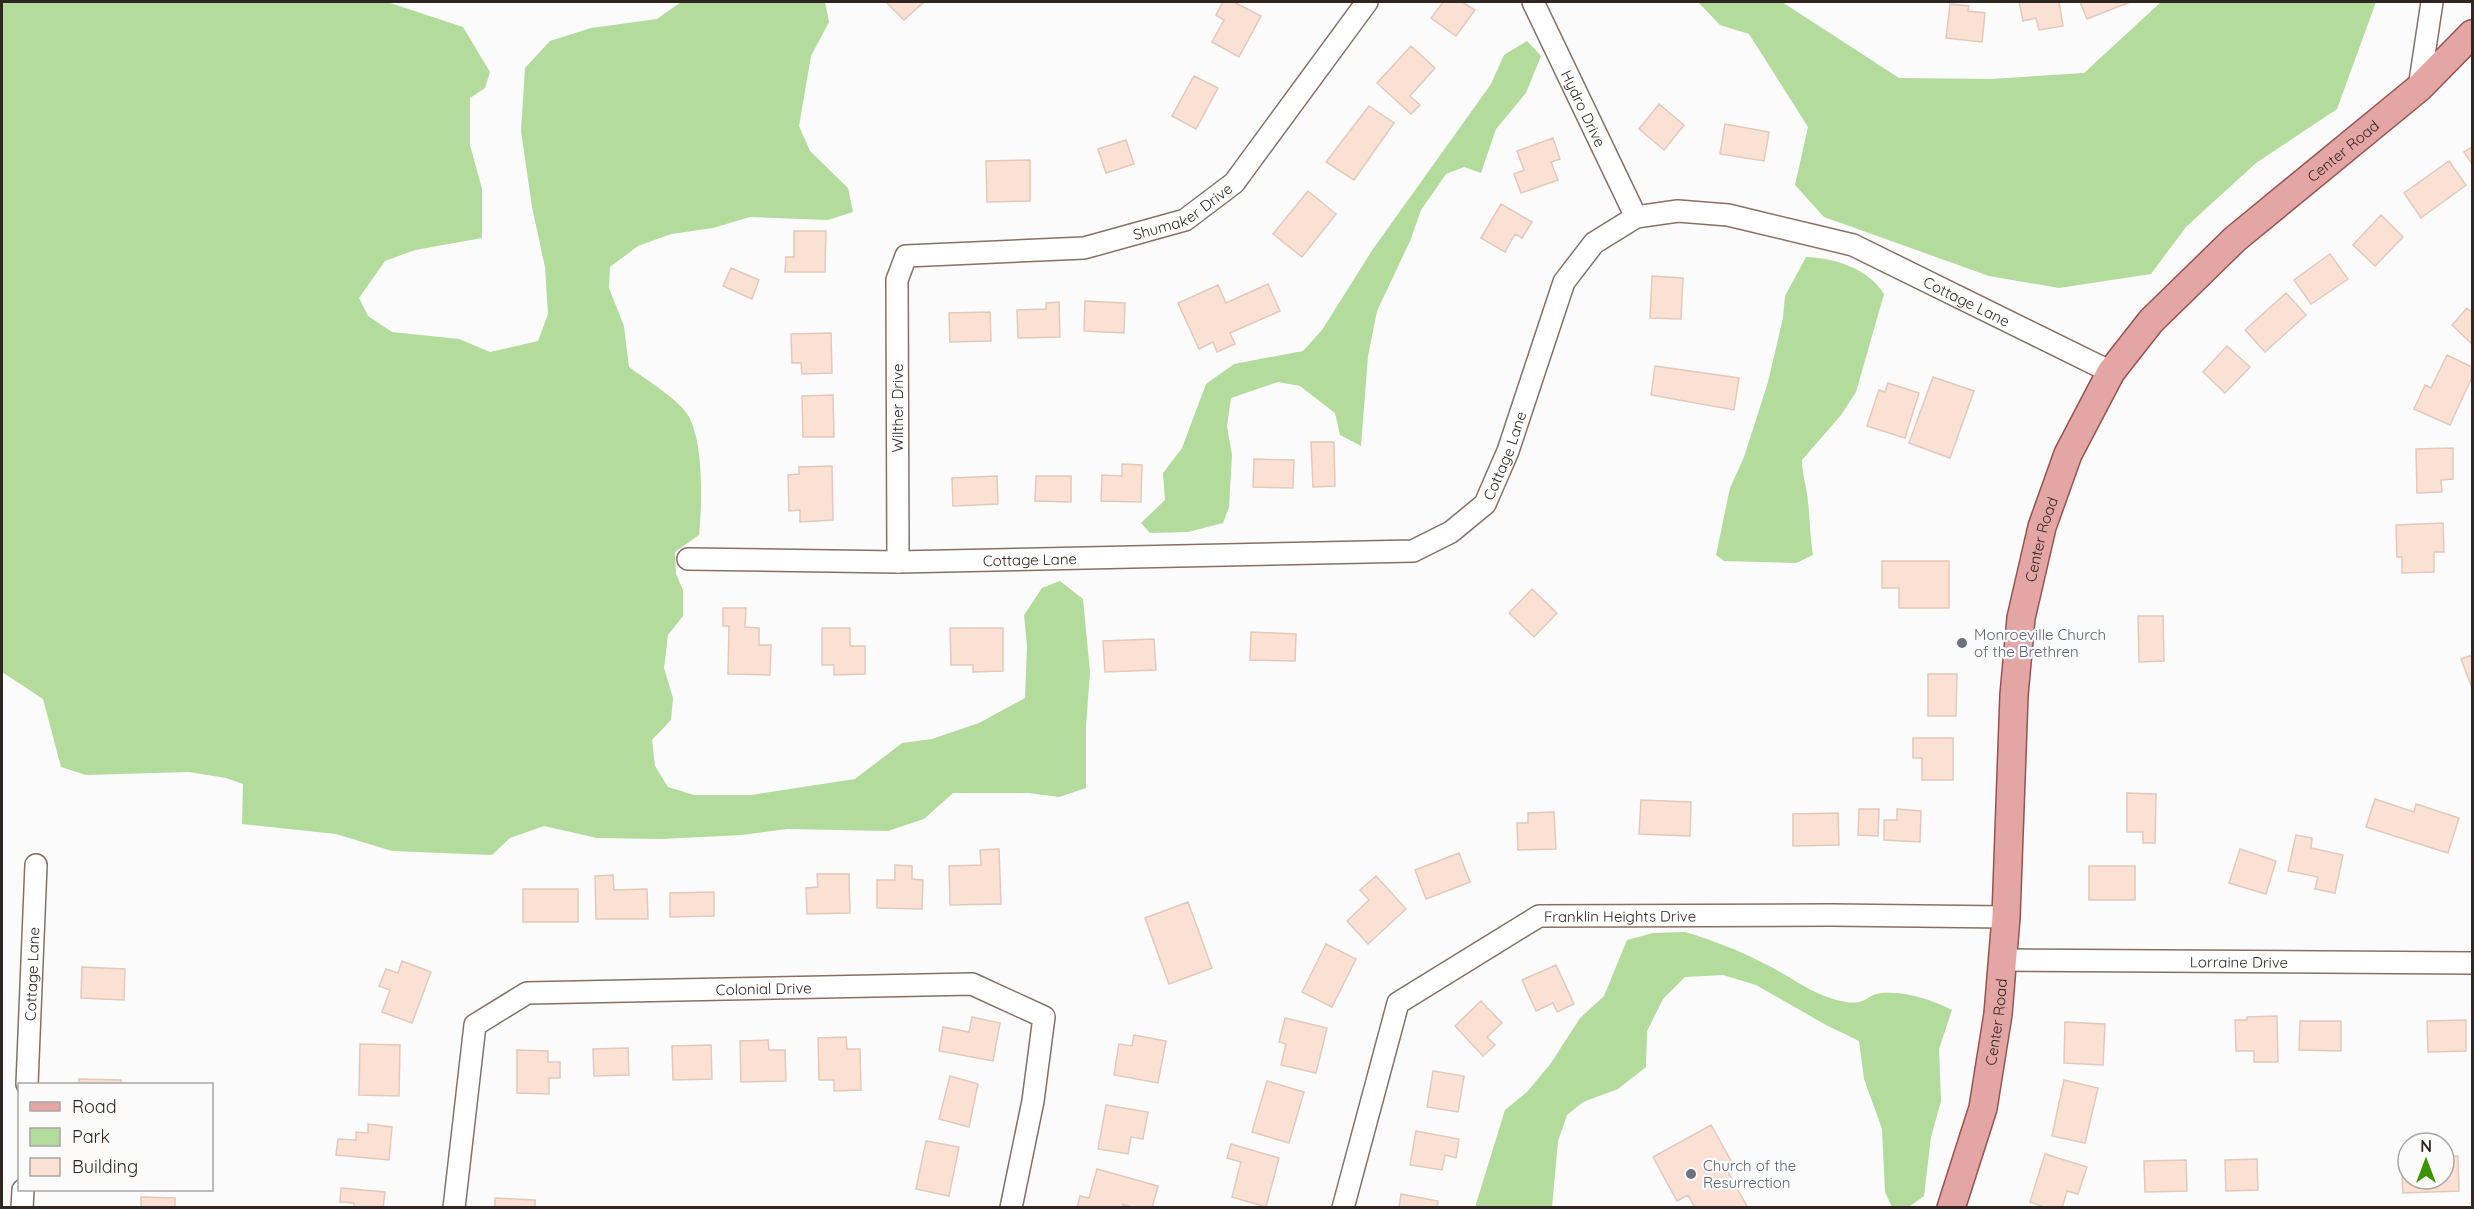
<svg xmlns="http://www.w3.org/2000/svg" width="2474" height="1209" viewBox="0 0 2474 1209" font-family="Quicksand,sans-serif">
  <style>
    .green { fill: #b3db9b }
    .building { fill: #fbe1d3; stroke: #e2c9bb; stroke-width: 1.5 }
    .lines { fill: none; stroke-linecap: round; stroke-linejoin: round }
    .minor-casing { stroke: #877063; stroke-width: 24 }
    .major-casing { stroke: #985250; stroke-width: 30 }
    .minor { stroke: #fff; stroke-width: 21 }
    .major { stroke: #e3a6a5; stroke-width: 27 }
    .worship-dot { fill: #6b7280; stroke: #fbfbfb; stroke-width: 2 }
    .labels { text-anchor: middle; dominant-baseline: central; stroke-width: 4.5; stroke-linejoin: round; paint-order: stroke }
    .street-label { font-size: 15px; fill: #2f2621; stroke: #fbfbfb }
    .worship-label { font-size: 15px; fill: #5b616d; stroke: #fbfbfb; text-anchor: start }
  </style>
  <rect width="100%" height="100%" fill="#fbfbfb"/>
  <path class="green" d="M2,2H387L463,27L490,72L485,88L470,98V145L482,189V238L415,250L385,261L359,298L368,316L392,332L459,339L490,352L538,341L548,314L545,267L532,207L521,131L525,68L550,41L591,28L657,19L681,2H825L829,22L811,56L799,126L810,151L848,188L853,212L828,220L750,217L713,228L671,234L638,246L610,267L609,288L624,326L629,367C645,379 680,400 689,417C704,445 702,504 699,535L675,552L676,574L683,590V616L668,635L664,668L673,698L671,720L652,740L655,766L668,787L694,795H751L855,779L902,743L932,739L979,723L1025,698L1027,646L1024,615L1042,588L1060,581L1083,599L1090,672L1086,726V788L1059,797L1029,793H953L924,819L888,831L787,829L742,835L662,839L597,838L544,826L510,838L492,855L392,851L336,834L242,824L243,784L226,778L189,772L86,775L61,767L43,699L2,672Z
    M1698,2H1782L1899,78L1991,79L2084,73L2161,2H2376L2337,109L2256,163L2186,227L2151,274L2059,288L1989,276L1824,217L1795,185L1808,127L1749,34L1720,25Z
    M1527,41L1541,56L1526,93L1496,129L1481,173L1464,167L1446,174L1421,210L1410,241L1377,311L1368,356L1361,446L1340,435L1335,413L1300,386L1278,382L1231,398L1227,426L1232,455L1229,507L1223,523L1188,532L1150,533L1141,523L1165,500L1163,473L1182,448L1206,384L1234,364L1303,351L1322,330L1373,249L1491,84L1504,55Z
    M1806,257C1834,258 1868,268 1884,294L1856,392L1841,415L1802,460C1802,475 1807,487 1808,502C1810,520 1810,537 1813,555L1796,563L1724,561L1716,555L1730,488L1744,457L1768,382L1783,318L1785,296Z
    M1685,932C1712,940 1738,950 1763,963C1791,976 1814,997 1846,1002C1867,1005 1866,995 1881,993C1905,991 1931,999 1952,1010L1939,1049L1941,1101L1931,1137L1924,1196L1909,1207H1892L1885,1192L1882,1129L1864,1079L1859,1041L1826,1025L1756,985L1723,975L1685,977L1663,999L1647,1031L1646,1067L1618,1089L1583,1102L1567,1115L1558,1141L1552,1207H1475L1505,1110L1527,1092L1551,1063L1580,1018L1604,996L1627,940L1653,933Z"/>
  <path class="building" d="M886,2H924L904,20Z
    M1223,2H1234L1261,16L1239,57L1212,42L1224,20L1216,15Z
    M1443,2H1462L1475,10L1456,36L1431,18Z
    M2019,2H2059L2063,26L2039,30L2036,18L2023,21Z
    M2080,2H2130L2087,19Z
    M1950,4L1969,6L1968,11L1985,13L1982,42L1946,38Z
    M1411,46L1435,68L1410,96L1420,105L1411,114L1377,83Z
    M1194,76L1218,88L1196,129L1172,116Z
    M1659,104L1684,125L1664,150L1639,129Z
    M1369,106L1394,123L1354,180L1326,162Z
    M1725,124L1769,132L1764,161L1720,154Z
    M1553,138L1560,159L1551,162L1558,180L1521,193L1514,174L1524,170L1517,151Z
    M1126,140L1134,164L1106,173L1098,149Z
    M2472,147V164L2464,152Z
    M1030,160V201L987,202L986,161Z
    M2449,161L2466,185L2421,218L2404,193Z
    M1308,191L1336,214L1302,257L1273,234Z
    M1501,204L1532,222L1522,238L1515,234L1505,252L1481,238Z
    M2381,215L2403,237L2375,266L2353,245Z
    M794,231H826L825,272H785L786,257H794Z
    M2330,254L2348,279L2311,304L2294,280Z
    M731,268L759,280L752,299L723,286Z
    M1652,276L1683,278L1681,319L1650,318Z
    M1268,284L1280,311L1230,333L1235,344L1217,352L1213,342L1199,349L1178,303L1218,285L1226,303Z
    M2286,293L2306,315L2265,352L2245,330Z
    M1085,301L1125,303L1124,333L1084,331Z
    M1059,302L1060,337L1018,338L1017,310L1046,309V303Z
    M2467,308L2472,313V344L2452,325Z
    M990,312L991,341L950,342L949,313Z
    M831,333L832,373L802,374L801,363H792L791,334Z
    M2227,346L2250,367L2225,393L2203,372Z
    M2447,355L2472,367V377L2450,425L2414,409L2425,385L2431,388Z
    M1655,366L1739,378L1734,410L1651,395Z
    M1933,377L1974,391L1950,458L1909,443Z
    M1888,383L1919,393L1905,438L1867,426L1879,390L1885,392Z
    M833,395L834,437H803L802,396Z
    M1311,442H1334L1335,486L1313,487Z
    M2453,448V479L2441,480L2442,492L2417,493L2416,449Z
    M1254,459L1294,460L1293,488L1253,487Z
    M1122,464L1142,465L1141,502L1101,501L1102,475L1122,476Z
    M832,466L833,520L800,522V510L789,511L788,475L799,474V467Z
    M997,476L998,504L953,506L952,478Z
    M1036,476H1071V502L1035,501Z
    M2443,523L2444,552H2434V572L2402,573V557H2397L2396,525Z
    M1882,561H1949V608H1899V588H1882Z
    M1532,589L1557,613L1534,637L1509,613Z
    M723,608H746L745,627L759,628V645H771L770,675L728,674L729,626H723Z
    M2138,616H2163L2164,661L2139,662Z
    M822,628H850V646H865V674L834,675V665H822Z
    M950,628H1003V671L973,672V665H951Z
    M1251,632L1296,634L1295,661L1250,660Z
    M1154,639L1156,670L1105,672L1103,641Z
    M2472,655V688L2461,659Z
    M1928,674H1957L1956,716H1928Z
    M1913,738H1953V780H1922V758H1913Z
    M2127,793L2156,794L2155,843H2143V832H2127Z
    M2375,799L2414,812L2416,804L2459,818L2448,853L2366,827Z
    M1641,800L1691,802L1690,836L1639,834Z
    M1859,809H1879L1878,836L1858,835Z
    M1897,809L1921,811L1920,842L1884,840V820H1897Z
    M1554,812L1556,849L1518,850L1517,823H1528V813Z
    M1838,813L1839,845L1793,846V814Z
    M2296,835L2312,838L2311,848L2343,855L2335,893L2315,889L2318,877L2288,871Z
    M999,849L1001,904L950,905L949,866L981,865L980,850Z
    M2240,849L2276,861L2266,894L2229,883Z
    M1459,853L1470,882L1426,899L1415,870Z
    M895,865L912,866V879L923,880L922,909L877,908V880H895Z
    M2089,866H2135V900H2089Z
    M817,874H849L850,913L807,914L806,888L818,887Z
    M613,875L614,890L647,889L648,919H596L595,876Z
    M1376,876L1406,909L1368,944L1347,921L1369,900L1360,890Z
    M523,889H578V922H523Z
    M714,892V916L670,917V893Z
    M1188,902L1212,968L1169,984L1145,918Z
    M1326,944L1356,959L1332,1007L1302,992Z
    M402,961L431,972L412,1023L382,1012L390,990L379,986L386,969L398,973Z
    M1556,965L1574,1004L1557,1012L1553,1003L1536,1011L1522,980Z
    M82,967L125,969L124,1000L81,998Z
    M1481,1001L1502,1023L1487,1037L1495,1045L1483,1056L1455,1026Z
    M2277,1016L2278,1062H2254V1051H2236L2235,1020H2247V1017Z
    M972,1017L1000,1023L993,1061L939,1051L943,1027L969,1032Z
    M1285,1018L1327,1028L1316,1073L1281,1065L1286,1044L1279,1042Z
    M2466,1020V1051L2428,1052L2427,1021Z
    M2300,1021H2341V1051L2299,1050Z
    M2065,1022L2105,1024L2103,1065L2064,1063Z
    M1134,1035L1166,1041L1158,1083L1114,1075L1119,1044L1132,1046Z
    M846,1037L847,1049H860L861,1090L834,1091V1080H819L818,1038Z
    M768,1040L769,1050H785L786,1081L741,1082L740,1041Z
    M360,1044L400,1045L399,1096L359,1095Z
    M711,1045L712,1079L673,1080L672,1046Z
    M628,1048L629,1075L594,1076L593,1049Z
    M517,1050L548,1051V1062H560V1078H549V1094L517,1093Z
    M1433,1071L1464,1076L1458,1112L1427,1107Z
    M950,1076L978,1084L969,1127L939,1119Z
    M79,1079L121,1080V1084H79Z
    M2064,1080L2098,1088L2085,1143L2052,1136Z
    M1267,1081L1304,1092L1289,1143L1252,1132Z
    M1106,1105L1148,1112L1143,1139L1131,1137L1128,1154L1098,1149Z
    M368,1124L392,1127L389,1160L336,1155L338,1139L356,1140V1132L368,1133Z
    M1711,1125L1734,1166L1727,1170L1748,1208H1695L1688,1195L1677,1201L1653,1157Z
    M1416,1131L1459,1139L1456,1158L1445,1155L1442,1170L1410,1165Z
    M926,1141L959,1147L949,1196L916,1189Z
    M1231,1144L1279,1158L1266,1207L1232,1197L1241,1162L1227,1158Z
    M2045,1154L2087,1167L2078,1194L2067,1191L2062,1208H2047L2030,1202Z
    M2458,1156L2459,1191L2403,1193L2401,1158H2408V1179H2444V1157Z
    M2257,1159L2258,1190L2226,1191L2225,1160Z
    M2186,1160L2187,1191L2145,1192L2144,1161Z
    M1097,1169L1158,1186L1152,1208H1134L1123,1204L1122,1208H1077L1080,1196L1089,1198Z
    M341,1188L385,1192L383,1208H354V1203L340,1202Z
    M1401,1194L1438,1201L1437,1208H1399Z
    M141,1197L175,1198V1208H141Z
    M495,1198L535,1200V1208H495Z"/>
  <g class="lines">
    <g class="minor-casing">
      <g id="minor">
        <path id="s1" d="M1533,2L1636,217"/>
        <path d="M2419,88L2432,2"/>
        <path id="s2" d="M688,559L898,562L1413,551L1451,532L1485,504L1508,451L1564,282L1594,243L1636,217L1678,211L1728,215L1853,245L2111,372"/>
        <path id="s3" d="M898,562L897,280L906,256L1084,248L1185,220L1234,183L1367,2"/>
        <path id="s4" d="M2003,960L2472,963"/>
        <path id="s5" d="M27,1084L36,865"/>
        <path d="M22,1208L23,1190"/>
        <path id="s6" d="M454,1208L475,1025L527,993L972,984L1044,1017L1033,1101L1011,1208"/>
        <path id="s7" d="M1343,1208L1398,1003L1539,916L1831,915L2006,917"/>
      </g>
    </g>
    <g class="major-casing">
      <g id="major">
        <path id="s8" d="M1951,1208L1983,1108L1998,1014L2006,917L2014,695L2021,618L2042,527L2068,454L2111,372L2151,321L2235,239L2419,88L2472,34"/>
      </g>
    </g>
    <use href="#minor" class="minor"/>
    <use href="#major" class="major"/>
  </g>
  <g class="worship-dot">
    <circle cx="1962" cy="643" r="6"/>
    <circle cx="1691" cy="1174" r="6"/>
  </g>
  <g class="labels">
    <g class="street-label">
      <text stroke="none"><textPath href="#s1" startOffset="118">Hydro Drive</textPath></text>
      <text stroke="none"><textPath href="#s8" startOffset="1182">Center Road</textPath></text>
      <text stroke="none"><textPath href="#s3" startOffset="592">Shumaker Drive</textPath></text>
      <text stroke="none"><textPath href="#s2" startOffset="1494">Cottage Lane</textPath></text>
      <text transform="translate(897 408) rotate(-90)">Wilther Drive</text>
      <text stroke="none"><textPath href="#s2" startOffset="864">Cottage Lane</textPath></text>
      <text stroke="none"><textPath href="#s8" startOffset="678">Center Road</textPath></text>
      <text stroke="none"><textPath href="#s2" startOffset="342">Cottage Lane</textPath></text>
      <text stroke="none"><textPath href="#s7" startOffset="459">Franklin Heights Drive</textPath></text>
      <text stroke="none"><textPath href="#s4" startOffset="236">Lorraine Drive</textPath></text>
      <text stroke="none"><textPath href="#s5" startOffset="110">Cottage Lane</textPath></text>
      <text stroke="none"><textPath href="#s6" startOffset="482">Colonial Drive</textPath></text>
      <text stroke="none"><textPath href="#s8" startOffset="192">Center Road</textPath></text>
    </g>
    <g class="worship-label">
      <text x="1974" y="634">Monroeville Church<tspan x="1974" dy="17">of the Brethren</tspan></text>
      <text x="1703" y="1165">Church of the<tspan x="1703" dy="17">Resurrection</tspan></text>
    </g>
  </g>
  <rect width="2474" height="1209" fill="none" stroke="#2f2621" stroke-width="6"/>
  <rect x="18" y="1083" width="195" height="108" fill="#fbfbfb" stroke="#a9a6a4" stroke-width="1.5"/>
  <rect x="30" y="1102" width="30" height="9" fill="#e3a6a5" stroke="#a9a6a4" stroke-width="1.5"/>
  <text x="72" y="1113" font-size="18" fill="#2f2621">Road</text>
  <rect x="30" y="1128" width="30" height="18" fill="#b3db9b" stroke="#a9a6a4" stroke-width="1.5"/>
  <text x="72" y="1143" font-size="18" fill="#2f2621">Park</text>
  <rect x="30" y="1158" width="30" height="18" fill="#fbe1d3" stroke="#a9a6a4" stroke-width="1.5"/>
  <text x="72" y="1173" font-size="18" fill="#2f2621">Building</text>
  <g transform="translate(2426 1161)"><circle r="28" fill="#fbfbfb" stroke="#a9a6a4" stroke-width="1.5"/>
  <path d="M0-4.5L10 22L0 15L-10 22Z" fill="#3c9200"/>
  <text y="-9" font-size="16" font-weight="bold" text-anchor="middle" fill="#2f2621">N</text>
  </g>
</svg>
